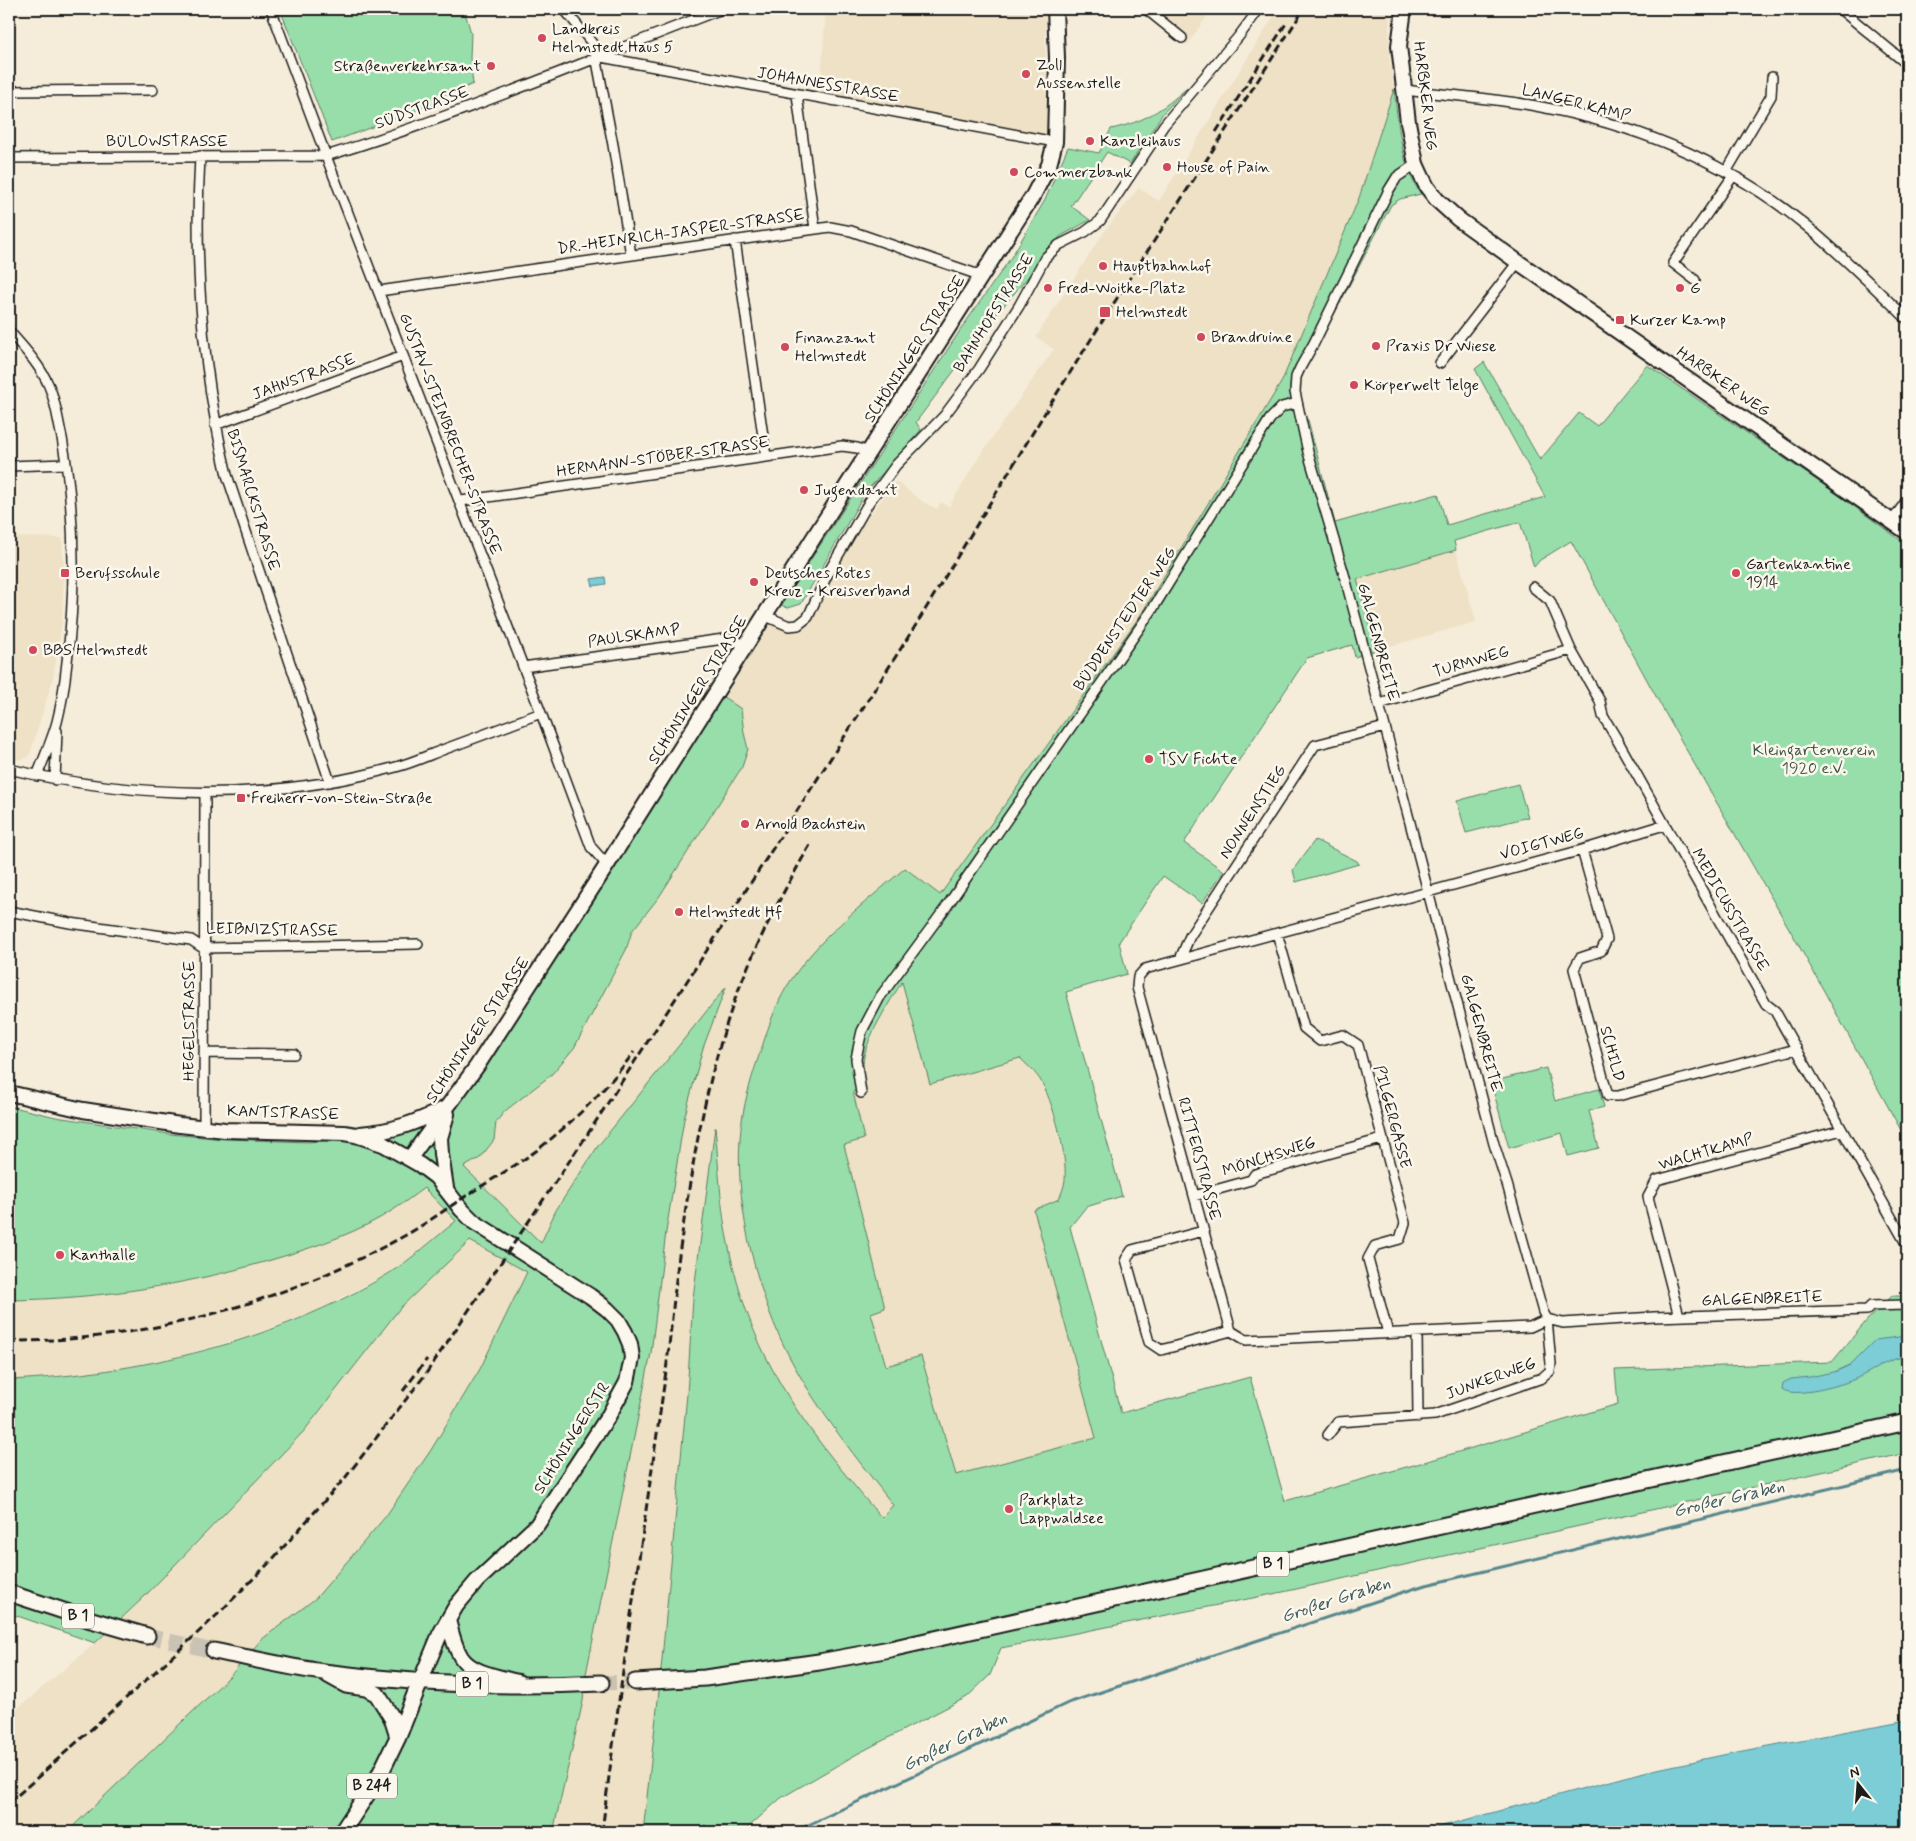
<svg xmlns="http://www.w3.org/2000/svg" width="1916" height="1841" viewBox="0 0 1916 1841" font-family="Mynerve,sans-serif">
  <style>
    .built { fill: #eee1c5 }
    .green { fill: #98deab; stroke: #5a7d64; fill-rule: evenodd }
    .water { fill: #7ccdd6; stroke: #56868c }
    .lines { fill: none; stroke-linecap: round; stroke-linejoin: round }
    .stream { stroke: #56868c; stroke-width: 3 }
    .primary-tunnel { stroke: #cac3b4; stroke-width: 15; stroke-dasharray: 15 8; stroke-linecap: butt }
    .minor-casing { stroke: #1c1c1c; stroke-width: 12 }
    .secondary-casing { stroke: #1c1c1c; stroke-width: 18 }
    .primary-casing { stroke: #1c1c1c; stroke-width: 19 }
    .minor { stroke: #fbf7ec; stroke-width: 9 }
    .secondary { stroke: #fbf7ec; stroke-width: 14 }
    .primary { stroke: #fbf7ec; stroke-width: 15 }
    .rail { stroke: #1c1c1c; stroke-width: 3; stroke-dasharray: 8 4; stroke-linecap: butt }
    .poi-dot { fill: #d1495b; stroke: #fbf7ec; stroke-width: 2 }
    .labels { text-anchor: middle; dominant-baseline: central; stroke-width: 5; stroke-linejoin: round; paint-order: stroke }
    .shield { fill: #fbf7ec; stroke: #5f5e5a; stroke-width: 1 }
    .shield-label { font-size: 15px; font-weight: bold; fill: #1c1c1c }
    .poi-label { font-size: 16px; fill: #1c1c1c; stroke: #fbf7ec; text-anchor: start }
    .street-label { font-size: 16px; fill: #1c1c1c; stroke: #fbf7ec }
    .park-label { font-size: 16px; fill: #415647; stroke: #fbf7ec }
    .water-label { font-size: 18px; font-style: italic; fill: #3e5a5d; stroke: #fbf7ec }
  </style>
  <rect width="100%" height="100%" fill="#f5edda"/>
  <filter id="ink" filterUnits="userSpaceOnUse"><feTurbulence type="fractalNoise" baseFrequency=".02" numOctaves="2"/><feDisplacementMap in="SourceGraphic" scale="10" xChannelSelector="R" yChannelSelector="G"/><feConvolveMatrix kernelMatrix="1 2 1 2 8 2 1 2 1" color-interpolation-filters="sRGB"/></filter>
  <g filter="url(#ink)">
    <path class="built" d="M826,9H1045L1047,135L820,93Z
      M1142,9H1212L1187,45Z
      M1278,9H1391L1389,28V55L1394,89L1359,198L1282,381L1140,616L940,896L905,868L835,929L806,961L785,989L770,1023L748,1086L740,1138L739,1161L745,1219L752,1258L762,1291L772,1320L791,1360L811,1394L827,1421L893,1505L882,1518L820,1444L797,1412L767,1360L742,1299L734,1270L728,1246L714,1130L693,1298L687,1394L659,1691L643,1832H553L583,1701L586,1674L651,1353L666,1232L684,1119L703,1048L725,989L598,1146L556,1210L541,1243L464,1167L480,1158L494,1140L496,1122L505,1111L551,1075L574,1048L626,950L632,931L659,897L742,767L748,749L744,733L741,709L722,696L773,617L793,624L802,618L855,534L896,481L923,502L937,509L941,502L949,507L979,457L1054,349L1036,337L1104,232L1139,188L1159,201Z
      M9,537L62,538L64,571L62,623L53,678L30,754L26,758L9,762Z
      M1456,550L1476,622L1376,650L1357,579Z
      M903,982L930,1084L1020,1058L1038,1077L1052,1108L1063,1157L1065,1170L1064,1188L1059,1199L1034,1210L1096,1438L956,1475L921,1356L886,1366L871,1312L885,1308L844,1145L864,1139L853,1092L865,1087L863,1066L864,1054L882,1015Z
      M424,1188L457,1221L420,1251L389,1273L312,1313L252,1335L187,1354L137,1366L90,1373L9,1380V1300L72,1297L153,1288L227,1272L319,1245L360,1228L393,1210Z
      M470,1241L527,1272L480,1369L431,1450L386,1516L316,1598L261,1640L230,1676L67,1832H9V1716L95,1643L143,1598L304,1431L400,1308Z"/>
    <path class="green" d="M280,9H464L471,33L470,58L473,84L452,93L451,100L441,104L436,103L332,142Z
      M1187,88L1163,113L1130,164L1107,152L1071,206L1090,220L1061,236L1043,253L1033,271L996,315L916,422L921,430L865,493L801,604L788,608L781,605L961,329L1012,256L1045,200L1068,147L1099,153L1111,129C1144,122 1162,110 1187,88Z
      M1394,89C1398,122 1401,167 1421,194L1400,199L1391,205L1287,405L1308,420L1335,523L1438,494L1447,525L1545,497L1475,369L1484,362L1540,460L1579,413L1597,426L1647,365L1840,496L1907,545V1141L1798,944L1664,711L1571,541L1540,560L1534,567L1520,522L1454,541L1456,550L1357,579L1376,650L1355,657L1352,645L1307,658L1184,843L1224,871L1202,903L1163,876L1119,942L1127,974L1066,992L1122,1196L1086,1207L1070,1227L1121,1413L1250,1377L1285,1501L1435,1459L1618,1404L1615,1370L1832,1362L1868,1319L1892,1296H1907V1453L1283,1592L1001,1648L990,1675L967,1697L857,1754L781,1798L743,1832H643L659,1691L687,1394L693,1298L715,1127C719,1167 720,1208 729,1248C747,1338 787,1404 845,1474C857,1489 869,1504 882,1518L893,1505C856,1457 820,1414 791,1360C758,1298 735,1209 740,1139C742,1106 752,1075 763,1044C769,1025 776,1005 786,988C815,940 863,905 905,868L940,895L1140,616L1282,381L1359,198ZM902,982L930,1084L1020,1058C1026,1064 1034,1071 1039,1078C1053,1100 1067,1153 1065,1180C1064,1187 1062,1192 1059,1199L1034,1210L1096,1438L956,1475L921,1356L886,1366L871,1313L885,1308L844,1145L864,1139L853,1092L865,1087C864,1077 862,1066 864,1056C869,1034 890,1001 902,982Z
      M722,696L741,709L744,733L748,749L742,767L659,897L632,931L626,950L574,1048L551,1075L505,1111L496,1122L494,1140L480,1158L464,1167L541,1243L556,1210L598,1146L726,987L703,1048L684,1119L666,1232L651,1353L586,1674L583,1701L553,1832H67L230,1676L261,1640L316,1598L386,1516L431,1450L480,1369L527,1272L470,1241L400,1308L304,1431L143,1598L95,1643L9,1613V1380C138,1374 276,1342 388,1274C412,1259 434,1239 456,1221L424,1188C414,1195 404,1203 393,1210C359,1232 320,1245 281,1257C193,1284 101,1299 9,1300V1106L56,1117L169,1134L225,1139L308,1142L396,1135L452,1115L605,875Z
      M1518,784L1528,817L1466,833L1457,801Z
      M1315,840L1357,861L1359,864L1296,882L1293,870Z
      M1546,1068L1555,1101L1599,1089L1604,1107L1589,1111L1599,1148L1568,1156L1562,1133L1509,1148L1491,1082Z"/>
    <path class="water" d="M605,577L606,584L593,586L591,579Z
      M1907,1336V1356C1888,1359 1875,1370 1857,1378C1844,1385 1793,1399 1782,1389L1783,1383L1791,1379L1810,1377L1837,1371L1850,1365L1875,1340Z
      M1907,1720V1832H1420L1648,1771L1737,1752Z"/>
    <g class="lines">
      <path class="stream" d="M702,1832L705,1826
        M800,1832L804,1827L1068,1703L1422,1586L1907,1470"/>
      <path class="primary-tunnel" d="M147,1636L214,1651
        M601,1683L635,1682"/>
      <g class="minor-casing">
        <path id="minor" d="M271,9L326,156L541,713L591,847L607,865
          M564,9L592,43L596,56L613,145L631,255
          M1146,9L1182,38
          M1840,9L1907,64
          M596,56L1055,142
          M1404,90C1448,95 1492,98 1536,106C1633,124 1727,161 1804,224C1840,253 1874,287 1907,319
          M9,91L153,90
          M797,95L815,229
          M200,156C194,263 202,371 227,475L330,782
          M9,158L326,156C461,115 590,59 722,9
          M1416,164L1397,177L1389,190L1314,343L1300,368L1296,377L1295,392L1308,452L1344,574L1385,727L1494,1144L1507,1184L1543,1312L1547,1319L1563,1323L1654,1317L1867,1310L1871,1306L1905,1305L1907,1307
          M1726,172L1771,96L1772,77
          M735,240L766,457
          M1695,280L1673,263L1733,176
          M379,291L830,227L851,231L982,276
          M9,331C24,348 40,365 49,386C56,402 58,421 62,438C75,511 76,589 67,662C65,682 62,703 57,722C52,740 44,758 37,776
          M1440,363L1518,262
          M215,425L403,356
          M9,466L66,464
          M461,501L842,446L857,448L869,452
          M1892,521L1907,500
          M1533,587L1550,601L1571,650L1600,701L1603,716L1615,736L1766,1004L1775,1011L1907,1245
          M766,616L789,626L798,625L808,617L828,573L869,502L896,465L944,416L979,369L1019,306L1045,258L1059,245L1085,232L1100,221L1164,125L1239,36L1259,9
          M523,667L731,638L747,647
          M1379,704L1571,650
          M9,769C136,799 269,802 396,767C412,763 429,755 445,749C478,737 509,725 541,713
          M55,780L57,731
          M1582,850L1607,939L1601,951L1580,958L1574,969L1608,1096H1618L1796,1049
          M9,911L70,923L191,940L203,948L418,944
          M1277,933L1304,1028L1320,1041L1343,1035L1358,1045L1405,1223L1400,1239L1375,1246L1368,1259L1388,1333
          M1180,959L1190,936L1315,745L1385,727
          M204,1053L294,1054
          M861,1093L856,1059L859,1044L862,1031L880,997L947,906L1152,610L1270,419L1282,407L1297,403
          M204,1128L205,793
          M1194,1196L1251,1180L1255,1174L1382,1139
          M1203,1231L1132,1250L1126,1259L1149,1342L1161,1350L1231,1331
          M1679,1316L1648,1197L1657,1180L1842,1130
          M1417,1333L1418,1417
          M1328,1435L1338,1422L1435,1415L1542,1378L1550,1371L1551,1364L1547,1319L1530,1327L1246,1340L1231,1331L1137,987L1138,977L1145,969L1582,850L1664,825"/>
      </g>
      <g class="secondary-casing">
        <path id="secondary" d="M1404,9L1399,46L1408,122L1416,164L1421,175L1427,187L1437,200L1458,219L1518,262L1907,532
          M9,1093L83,1110L180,1125L225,1130L344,1133L356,1135L383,1144L420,1165L436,1177L461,1209L474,1222L590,1296L607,1309L618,1320L625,1332L630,1344L632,1358L627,1382L609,1415L537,1525L477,1581L456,1606L440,1634L420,1682
          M360,1134C395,1131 415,1123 446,1108
          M410,1158L477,1066L607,865L816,534L1034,194L1049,165L1055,142L1057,57L1055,9
          M446,1188L441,1154L440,1138L447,1114
          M448,1620C451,1632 454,1646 461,1657C472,1674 500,1677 518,1682"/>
      </g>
      <g class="primary-casing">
        <path id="primary" d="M9,1593L88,1619L147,1636
          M214,1651C250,1658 287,1667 323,1672C415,1684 508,1688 601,1683
          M328,1675L346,1685L366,1688L377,1694L392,1718L398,1737
          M635,1682L705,1678L819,1662L890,1649L1907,1422
          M342,1832L379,1776L398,1737L420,1682"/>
      </g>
      <use href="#minor" class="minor"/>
      <use href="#secondary" class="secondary"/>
      <use href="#primary" class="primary"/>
      <path class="rail" d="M1216,132L1287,22
        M9,1341C148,1342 284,1302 406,1235C427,1223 446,1209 466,1196C489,1181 514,1167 536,1151C572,1123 607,1089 634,1052
        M403,1391L427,1359
        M9,1803L164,1664L217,1615L271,1561L345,1478L425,1375L587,1135L761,867L914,628L1049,406L1112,306L1304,9
        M602,1832C620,1685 642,1539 663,1392C670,1347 673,1301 679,1255C691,1170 705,1083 734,1002C754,947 781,895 810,845"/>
    </g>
  </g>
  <g class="poi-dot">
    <circle cx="542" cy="38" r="5"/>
    <circle cx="491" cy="66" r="5"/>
    <circle cx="1026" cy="74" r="5"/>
    <circle cx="1090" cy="141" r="5"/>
    <circle cx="1167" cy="167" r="5"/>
    <circle cx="1014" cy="172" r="5"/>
    <circle cx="1103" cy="266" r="5"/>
    <circle cx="1048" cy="288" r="5"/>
    <circle cx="1680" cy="288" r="5"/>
    <rect x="1099" y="306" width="12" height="12" rx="2.5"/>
    <rect x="1615" y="315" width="10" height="10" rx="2.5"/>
    <circle cx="1201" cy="337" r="5"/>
    <circle cx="1376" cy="346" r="5"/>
    <circle cx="785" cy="347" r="5"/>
    <circle cx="1354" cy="385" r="5"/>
    <circle cx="804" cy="490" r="5"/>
    <rect x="60" y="568" width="10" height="10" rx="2.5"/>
    <circle cx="1736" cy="573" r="5"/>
    <circle cx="754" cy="582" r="5"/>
    <circle cx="33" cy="650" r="5"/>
    <circle cx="1149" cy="759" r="5"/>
    <rect x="236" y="793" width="10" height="10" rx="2.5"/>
    <circle cx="745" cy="824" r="5"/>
    <circle cx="679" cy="912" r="5"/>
    <circle cx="60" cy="1255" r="5"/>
    <circle cx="1009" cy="1509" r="5"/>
  </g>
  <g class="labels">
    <g class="shield">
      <rect x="1257" y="1551.5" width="32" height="25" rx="4"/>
      <rect x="62" y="1603.5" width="32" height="25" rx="4"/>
      <rect x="456" y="1671.5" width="32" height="25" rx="4"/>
      <rect x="347" y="1773.5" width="50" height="25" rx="4"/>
    </g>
    <g class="shield-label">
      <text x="1273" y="1564">B 1</text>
      <text x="78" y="1616">B 1</text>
      <text x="472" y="1684">B 1</text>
      <text x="372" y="1786">B 244</text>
    </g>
    <g class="poi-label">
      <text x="552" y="29">Landkreis<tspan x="552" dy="18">Helmstedt Haus 5</tspan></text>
      <text x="1036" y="65">Zoll<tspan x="1036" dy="18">Aussenstelle</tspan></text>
      <text x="481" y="66" text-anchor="end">Straßenverkehrsamt</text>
      <text x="1100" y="141">Kanzleihaus</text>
      <text x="1177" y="167">House of Pain</text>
      <text x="1024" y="172">Commerzbank</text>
      <text x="1113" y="266">Hauptbahnhof</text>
      <text x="1058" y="288">Fred-Woitke-Platz</text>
      <text x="1690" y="288">G</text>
      <text x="1116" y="312">Helmstedt</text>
      <text x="1630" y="320">Kurzer Kamp</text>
      <text x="1211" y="337">Brandruine</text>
      <text x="795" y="338">Finanzamt<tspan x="795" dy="18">Helmstedt</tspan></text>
      <text x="1386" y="346">Praxis Dr Wiese</text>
      <text x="1364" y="385">Körperwelt Telge</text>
      <text x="814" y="490">Jugendamt</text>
      <text x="1746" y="564">Gartenkantine<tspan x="1746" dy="18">1914</tspan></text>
      <text x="75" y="573">Berufsschule</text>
      <text x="764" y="573">Deutsches Rotes<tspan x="764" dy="18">Kreuz - Kreisverband</tspan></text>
      <text x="43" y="650">BBS Helmstedt</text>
      <text x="1159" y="759">TSV Fichte</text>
      <text x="251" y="798">Freiherr-von-Stein-Straße</text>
      <text x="755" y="824">Arnold Bachstein</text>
      <text x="689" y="912">Helmstedt Hf</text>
      <text x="70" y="1255">Kanthalle</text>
      <text x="1019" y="1500">Parkplatz<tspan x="1019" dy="18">Lappwaldsee</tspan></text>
    </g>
    <g class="street-label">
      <text transform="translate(828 85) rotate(10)">JOHANNESSTRASSE</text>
      <text transform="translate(1425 96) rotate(83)">HARBKER WEG</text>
      <text transform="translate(1576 103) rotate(14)">LANGER KAMP</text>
      <text transform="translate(422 108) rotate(-20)">SÜDSTRASSE</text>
      <text x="167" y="141">BÜLOWSTRASSE</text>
      <text transform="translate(681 232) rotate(-8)">DR.-HEINRICH-JASPER-STRASSE</text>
      <text transform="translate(994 313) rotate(-58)">BAHNHOFSTRASSE</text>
      <text transform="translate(915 349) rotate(-57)">SCHÖNINGER STRASSE</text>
      <text transform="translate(304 377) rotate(-20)">JAHNSTRASSE</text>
      <text transform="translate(1723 382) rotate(35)">HARBKER WEG</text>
      <text transform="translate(450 434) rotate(69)">GUSTAV-STEINBRECHER-STRASSE</text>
      <text transform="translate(663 457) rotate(-8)">HERMANN-STÖBER-STRASSE</text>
      <text transform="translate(253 500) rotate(73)">BISMARCKSTRASSE</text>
      <text transform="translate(1125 619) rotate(-56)">BÜDDENSTEDTER WEG</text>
      <text transform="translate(634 636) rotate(-8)">PAULSKAMP</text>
      <text transform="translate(1378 642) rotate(75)">GALGENBREITE</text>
      <text transform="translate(1471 662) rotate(-16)">TURMWEG</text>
      <text transform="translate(698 690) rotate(-58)">SCHÖNINGER STRASSE</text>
      <text transform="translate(1253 812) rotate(-57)">NONNENSTIEG</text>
      <text transform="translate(1542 844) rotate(-15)">VOIGTWEG</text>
      <text transform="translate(1730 910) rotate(60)">MEDICUSSTRASSE</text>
      <text transform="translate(272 930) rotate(1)">LEIBNIZSTRASSE</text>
      <text transform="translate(189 1021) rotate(-90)">HEGELSTRASSE</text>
      <text transform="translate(478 1030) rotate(-56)">SCHÖNINGER STRASSE</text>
      <text transform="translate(1481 1033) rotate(75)">GALGENBREITE</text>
      <text transform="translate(1612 1054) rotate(75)">SCHILD</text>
      <text transform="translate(283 1113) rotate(2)">KANTSTRASSE</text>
      <text transform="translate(1392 1117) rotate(75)">PILGERGASSE</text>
      <text transform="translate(1706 1152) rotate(-16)">WACHTKAMP</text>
      <text transform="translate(1269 1157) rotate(-18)">MÖNCHSWEG</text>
      <text transform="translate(1199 1159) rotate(75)">RITTERSTRASSE</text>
      <text transform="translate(1762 1299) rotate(-2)">GALGENBREITE</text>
      <text transform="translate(1491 1379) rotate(-20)">JUNKERWEG</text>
      <text transform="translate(572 1438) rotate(-58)">SCHÖNINGERSTR</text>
    </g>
    <g class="park-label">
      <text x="1814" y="750">Kleingartenverein<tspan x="1814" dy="18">1920 e.V.</tspan></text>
    </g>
    <g class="water-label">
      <text transform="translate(1729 1499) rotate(-13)">Großer Graben</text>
      <text transform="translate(1336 1600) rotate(-18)">Großer Graben</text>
      <text transform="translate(955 1742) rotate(-26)">Großer Graben</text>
    </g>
  </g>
  <rect width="1916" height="1841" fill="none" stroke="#fbf7ec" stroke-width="30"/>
  <rect x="15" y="15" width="1886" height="1811" fill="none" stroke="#1c1c1c" stroke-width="2" filter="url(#ink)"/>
  <g transform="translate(1858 1784) rotate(343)" stroke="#fbf7ec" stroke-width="4" paint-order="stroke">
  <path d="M0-4L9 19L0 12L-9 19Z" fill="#1c1c1c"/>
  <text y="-8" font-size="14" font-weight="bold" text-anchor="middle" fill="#1c1c1c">N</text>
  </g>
</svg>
